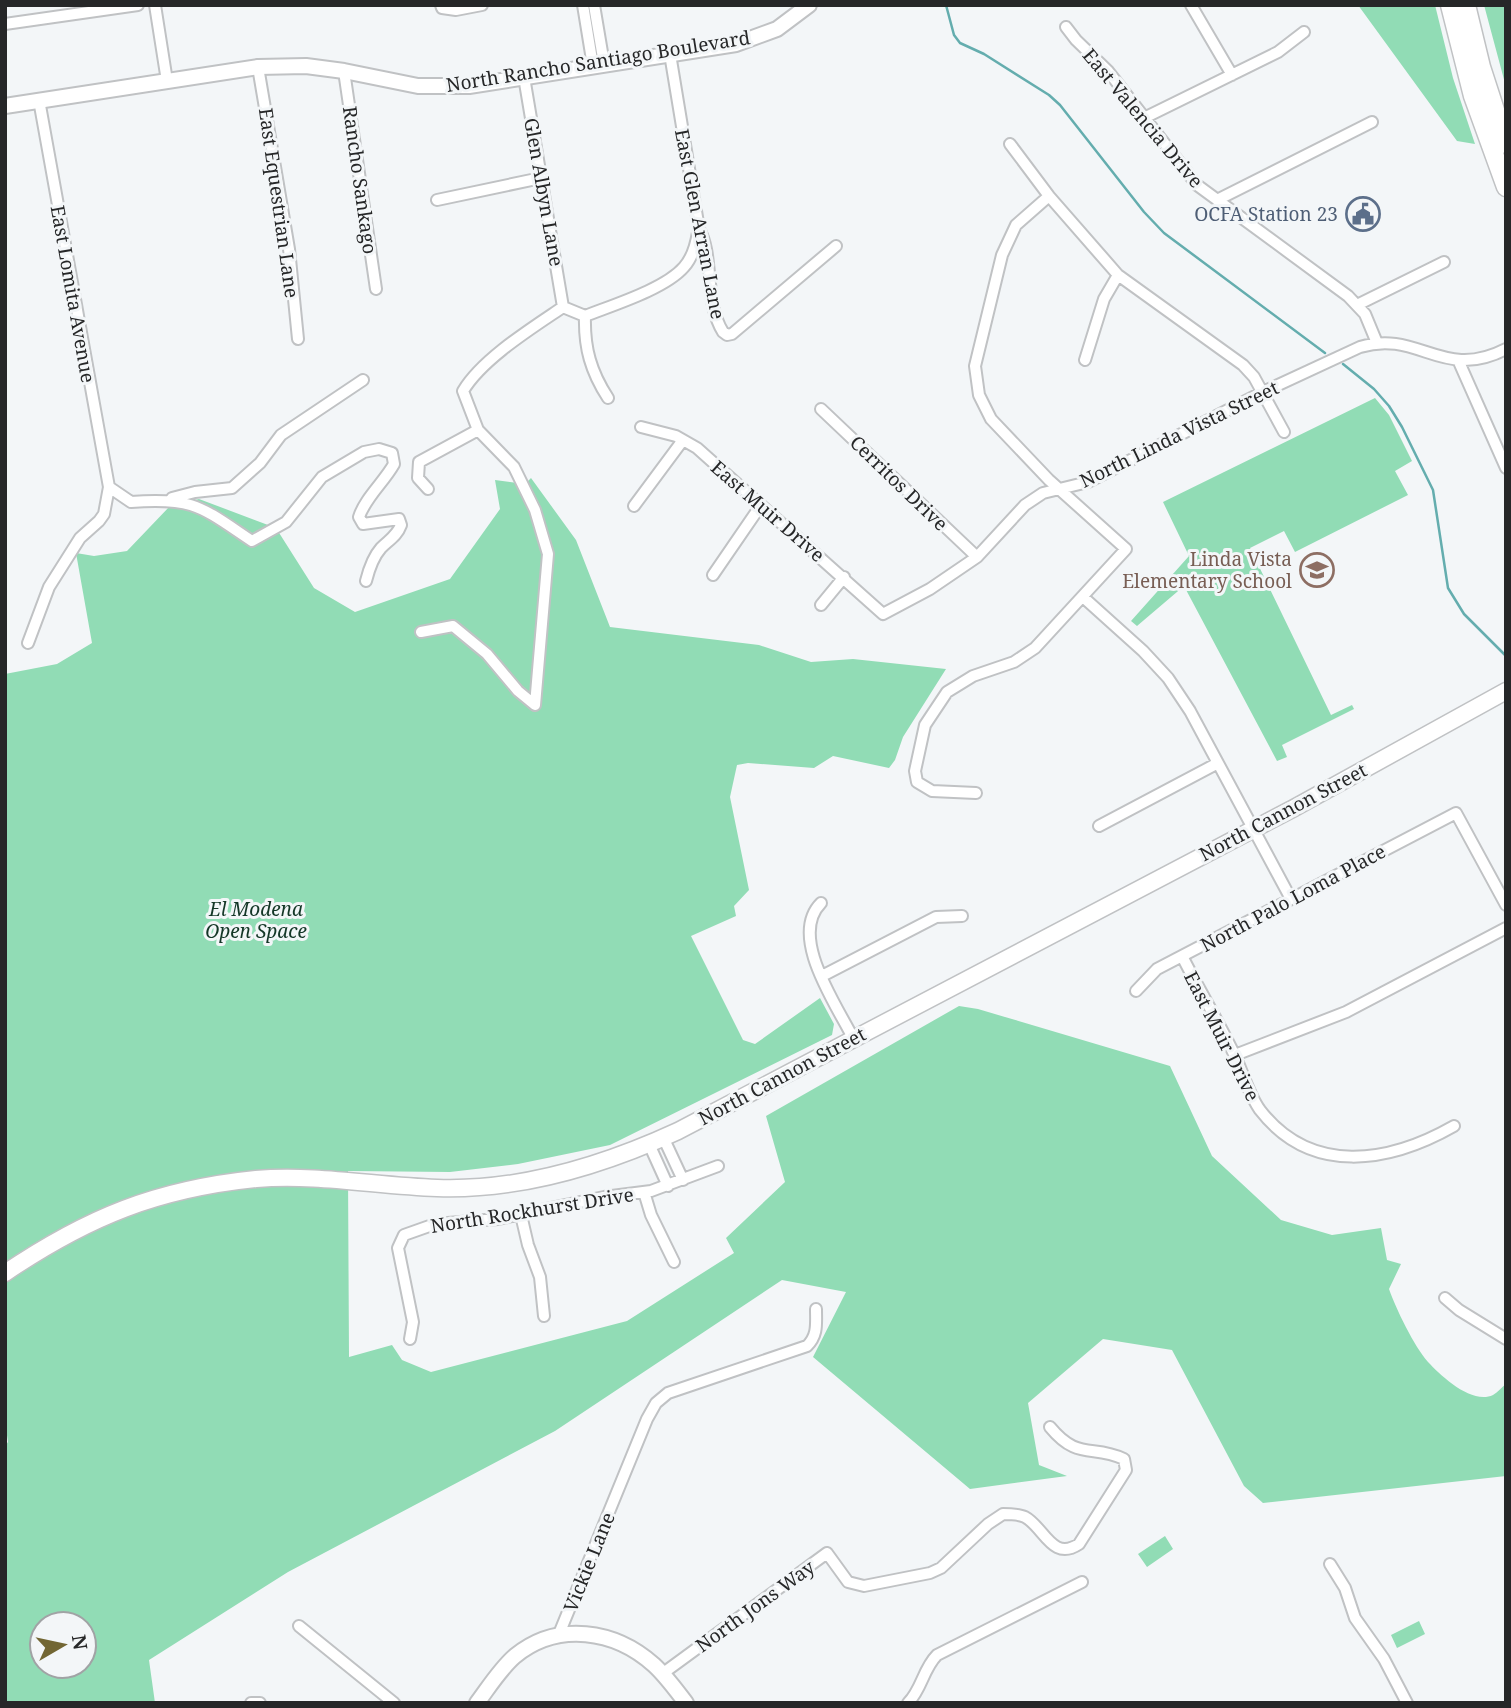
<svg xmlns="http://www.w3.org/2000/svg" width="1511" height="1708" viewBox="0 0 1511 1708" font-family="'Noto Serif',serif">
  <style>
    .green { fill: #91dcb5; fill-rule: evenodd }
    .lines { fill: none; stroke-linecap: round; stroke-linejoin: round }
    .stream { stroke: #64adae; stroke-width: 2.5 }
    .minor-casing { stroke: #c0c2c4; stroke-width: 14 }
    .tertiary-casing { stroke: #c0c2c4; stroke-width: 18 }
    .secondary-casing { stroke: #c0c2c4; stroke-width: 19 }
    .primary-casing { stroke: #c0c2c4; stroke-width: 21 }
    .minor { stroke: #fff; stroke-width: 10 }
    .tertiary { stroke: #fff; stroke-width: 14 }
    .secondary { stroke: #fff; stroke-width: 16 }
    .primary { stroke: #fff; stroke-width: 18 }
    .labels { text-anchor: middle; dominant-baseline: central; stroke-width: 6; stroke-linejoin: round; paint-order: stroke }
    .street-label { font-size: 19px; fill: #262728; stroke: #f3f6f8 }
    .service-label { font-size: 19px; fill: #4e5e75; stroke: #f3f6f8; text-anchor: end }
    .education-label { font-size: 19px; fill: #785e54; stroke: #f3f6f8; text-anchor: end }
    .park-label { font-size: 19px; font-style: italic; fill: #143727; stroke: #f3f6f8 }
  </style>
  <rect width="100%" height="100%" fill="#f3f6f8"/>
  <path class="green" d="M1358,5H1435L1453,78L1475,144L1457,141Z
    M1484,5H1506V87Z
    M1375,398L1389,415L1412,461L1395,471L1408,495L1295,552L1284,531L1250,548L1331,715L1352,705L1354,709L1282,745L1287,757L1277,761L1184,586L1137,626L1131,621L1189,556L1163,502Z
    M531,478L576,540L610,627L759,645L811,662L853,659L946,669L903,737L895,760L889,768L833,756L814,768L748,763L737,765L730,797L749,890L734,906L736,916L691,936L743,1040L755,1044L820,998L834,1024L832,1035L610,1145L518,1164L450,1172L348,1171L349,1357L392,1345L402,1360L431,1372L627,1321L734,1253L726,1238L785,1182L766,1116L959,1006L978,1009L1170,1066L1212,1156L1281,1220L1332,1235L1381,1228L1387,1260L1401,1264L1389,1289C1396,1309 1414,1346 1428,1362C1441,1376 1472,1405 1493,1395C1498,1392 1502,1387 1506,1384V1476L1263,1503L1244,1486L1172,1350L1103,1339L1028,1403L1039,1465L1067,1476L970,1489L813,1357L846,1292L782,1280L555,1431L288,1572L149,1660L155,1703H5V1446L8,1442L5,1422V674L57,664L92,643L76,553L94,556L127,551L170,506L199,499L276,528L314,588L355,612L450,579L500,509L495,480L525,484ZM42,1624H84V1666H42Z
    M1165,1536L1173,1549L1147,1567L1138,1554Z
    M1419,1621L1425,1634L1397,1648L1391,1635Z"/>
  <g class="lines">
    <path class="stream" d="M946,5L954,35L960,43L984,54L1049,95L1060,105L1144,212L1164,233L1325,353
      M1343,364L1374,389L1389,406L1402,427L1433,490L1448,588L1464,614L1506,656"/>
    <g class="minor-casing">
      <path id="minor" d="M155,5L167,81
        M441,5L442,8L456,10L482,5
        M583,5L593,66
        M594,5L604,64
        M1191,5L1232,75
        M5,24L138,5
        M1066,27L1076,40L1108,71L1197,185L1348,296L1365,314L1377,343
        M670,54L699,229C714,254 704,302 723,332L727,335L732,334L836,246
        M258,67L289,249L298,339
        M344,71L376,289
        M524,77L563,307
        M1144,118L1278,52L1304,32
        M1010,144L1049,196L1118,275L1243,365L1254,377L1284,432
        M437,200L541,178
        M1217,200L1372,122
        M1357,305L1444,262
        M563,307L585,316C613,305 665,289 684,267C693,257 696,245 698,232
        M585,316C584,348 591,372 608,398
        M1085,360L1104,299L1118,275
        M1459,362L1506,468
        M821,409L977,557
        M641,427L676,436L697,448L883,614L930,589L977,557L1025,505L1043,493L1088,482L1263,392L1360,347C1419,329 1442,382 1506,349
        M109,487L131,502C194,497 201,507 252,541L286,522L322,477L364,452L379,449L392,453L394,464C384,482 365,498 359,517L363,524L399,519L401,525C397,536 389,540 381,548C373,557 369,569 366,581
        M428,489L418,478L419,462L478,430
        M172,498L195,492L232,488L260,463L281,435L363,380
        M634,506L683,440
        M713,575L761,505
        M1083,597L1143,651L1168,678L1190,711L1291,899
        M821,605L844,577
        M421,632L453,626L487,654L518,691L535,705L548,554L535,510L514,467L478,430L463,391C482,359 532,328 563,307
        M28,643L49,587L80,538L99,521L104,514L109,487L39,100
        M976,793L932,791L917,782L915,771L925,725L947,692L973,676L1014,662L1035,648L1126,549L1049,480L991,419L979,395L975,366L1002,255L1016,225L1049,196
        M1099,826L1218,763
        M821,903C788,936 836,1004 853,1038
        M1182,956C1199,990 1219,1022 1235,1056C1243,1073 1249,1095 1260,1110C1311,1176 1389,1163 1454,1126
        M822,976L936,917L962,916
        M1136,991L1157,969L1456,813L1506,905
        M1235,1055L1346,1012L1506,928
        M663,1137L683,1180
        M649,1144L668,1186
        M644,1192L651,1215L674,1262
        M521,1215L528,1245L540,1277L544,1316
        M1445,1298L1459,1310L1506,1339
        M410,1339L413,1322L398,1248L404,1235L435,1224L498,1219L604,1197L651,1191L718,1166
        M1330,1564L1345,1588L1355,1618L1384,1659L1407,1703
        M299,1626L394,1703
        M559,1634L647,1419L656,1403L668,1393L807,1346C818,1335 816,1324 816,1309
        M662,1674L827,1553L848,1582L864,1586L930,1573L941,1568L988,1524L1003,1514C1010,1514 1019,1514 1025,1517C1044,1527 1052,1562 1079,1544L1126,1470L1124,1459C1092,1444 1078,1461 1050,1427
        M251,1703H260
        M908,1703C922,1689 923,1669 937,1655L1082,1582"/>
    </g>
    <g class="tertiary-casing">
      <path id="tertiary" d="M5,106L258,67L306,66L344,71L418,86H469L736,44L777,29L809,5
        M477,1703C489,1687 500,1669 515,1656C558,1621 615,1630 654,1665C666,1676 676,1690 686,1703"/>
    </g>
    <g class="secondary-casing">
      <path id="secondary" d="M5,1273C88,1217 157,1189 256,1179C317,1174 377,1186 437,1188C521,1191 602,1166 678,1131L1294,808L1506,691"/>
    </g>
    <g class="primary-casing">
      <path id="primary" d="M1450,5L1473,96L1506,187
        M1466,5L1481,67L1506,144"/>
    </g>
    <use href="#minor" class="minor"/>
    <use href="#tertiary" class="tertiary"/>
    <use href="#secondary" class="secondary"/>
    <use href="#primary" class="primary"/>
  </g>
  <defs>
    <g id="civic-ring" transform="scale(1.75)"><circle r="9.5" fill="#f3f6f8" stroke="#5c6f8a" stroke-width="1.5"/><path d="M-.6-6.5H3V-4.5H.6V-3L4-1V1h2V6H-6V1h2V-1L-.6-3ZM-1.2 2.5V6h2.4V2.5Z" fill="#5c6f8a"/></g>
    <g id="school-ring" transform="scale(1.75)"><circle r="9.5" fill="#f3f6f8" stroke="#8d6e63" stroke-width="1.5"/><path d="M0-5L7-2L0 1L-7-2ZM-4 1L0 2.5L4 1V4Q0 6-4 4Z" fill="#8d6e63"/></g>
  </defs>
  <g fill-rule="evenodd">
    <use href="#civic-ring" x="1363" y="214"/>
    <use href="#school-ring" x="1317" y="570"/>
  </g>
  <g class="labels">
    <g class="street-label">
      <text transform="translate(598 61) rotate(-9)">North Rancho Santiago Boulevard</text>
      <text transform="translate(1143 118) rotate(50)">East Valencia Drive</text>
      <text transform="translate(360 180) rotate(82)">Rancho Sankago</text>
      <text transform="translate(544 192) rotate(80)">Glen Albyn Lane</text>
      <text transform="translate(279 203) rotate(82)">East Equestrian Lane</text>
      <text transform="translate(700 224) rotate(79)">East Glen Arran Lane</text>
      <text transform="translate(73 294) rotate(80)">East Lomita Avenue</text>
      <text transform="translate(1179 434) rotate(-26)">North Linda Vista Street</text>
      <text transform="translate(899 483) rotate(44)">Cerritos Drive</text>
      <text transform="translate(768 511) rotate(41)">East Muir Drive</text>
      <text transform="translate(1283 812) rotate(-28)">North Cannon Street</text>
      <text transform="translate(1293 898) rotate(-28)">North Palo Loma Place</text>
      <text transform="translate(1222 1036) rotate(63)">East Muir Drive</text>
      <text transform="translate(782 1076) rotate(-28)">North Cannon Street</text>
      <text transform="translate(532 1210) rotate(-9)">North Rockhurst Drive</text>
      <text transform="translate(589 1562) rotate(-68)">Vickie Lane</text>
      <text transform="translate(755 1606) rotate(-36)">North Jons Way</text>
    </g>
    <g class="service-label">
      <text x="1338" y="214">OCFA Station 23</text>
    </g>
    <g class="education-label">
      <text x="1292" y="559">Linda Vista<tspan x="1292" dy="22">Elementary School</tspan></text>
    </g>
    <g class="park-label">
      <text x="256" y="909">El Modena<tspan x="256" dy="22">Open Space</tspan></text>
    </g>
  </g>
  <rect width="1511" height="1708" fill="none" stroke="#262728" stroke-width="14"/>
  <g transform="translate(63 1645) rotate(81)"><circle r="33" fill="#f3f6f8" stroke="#a1a3a5" stroke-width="2"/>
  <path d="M0-5L12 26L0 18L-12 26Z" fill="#726633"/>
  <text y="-10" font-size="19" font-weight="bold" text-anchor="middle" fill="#262728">N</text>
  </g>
</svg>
